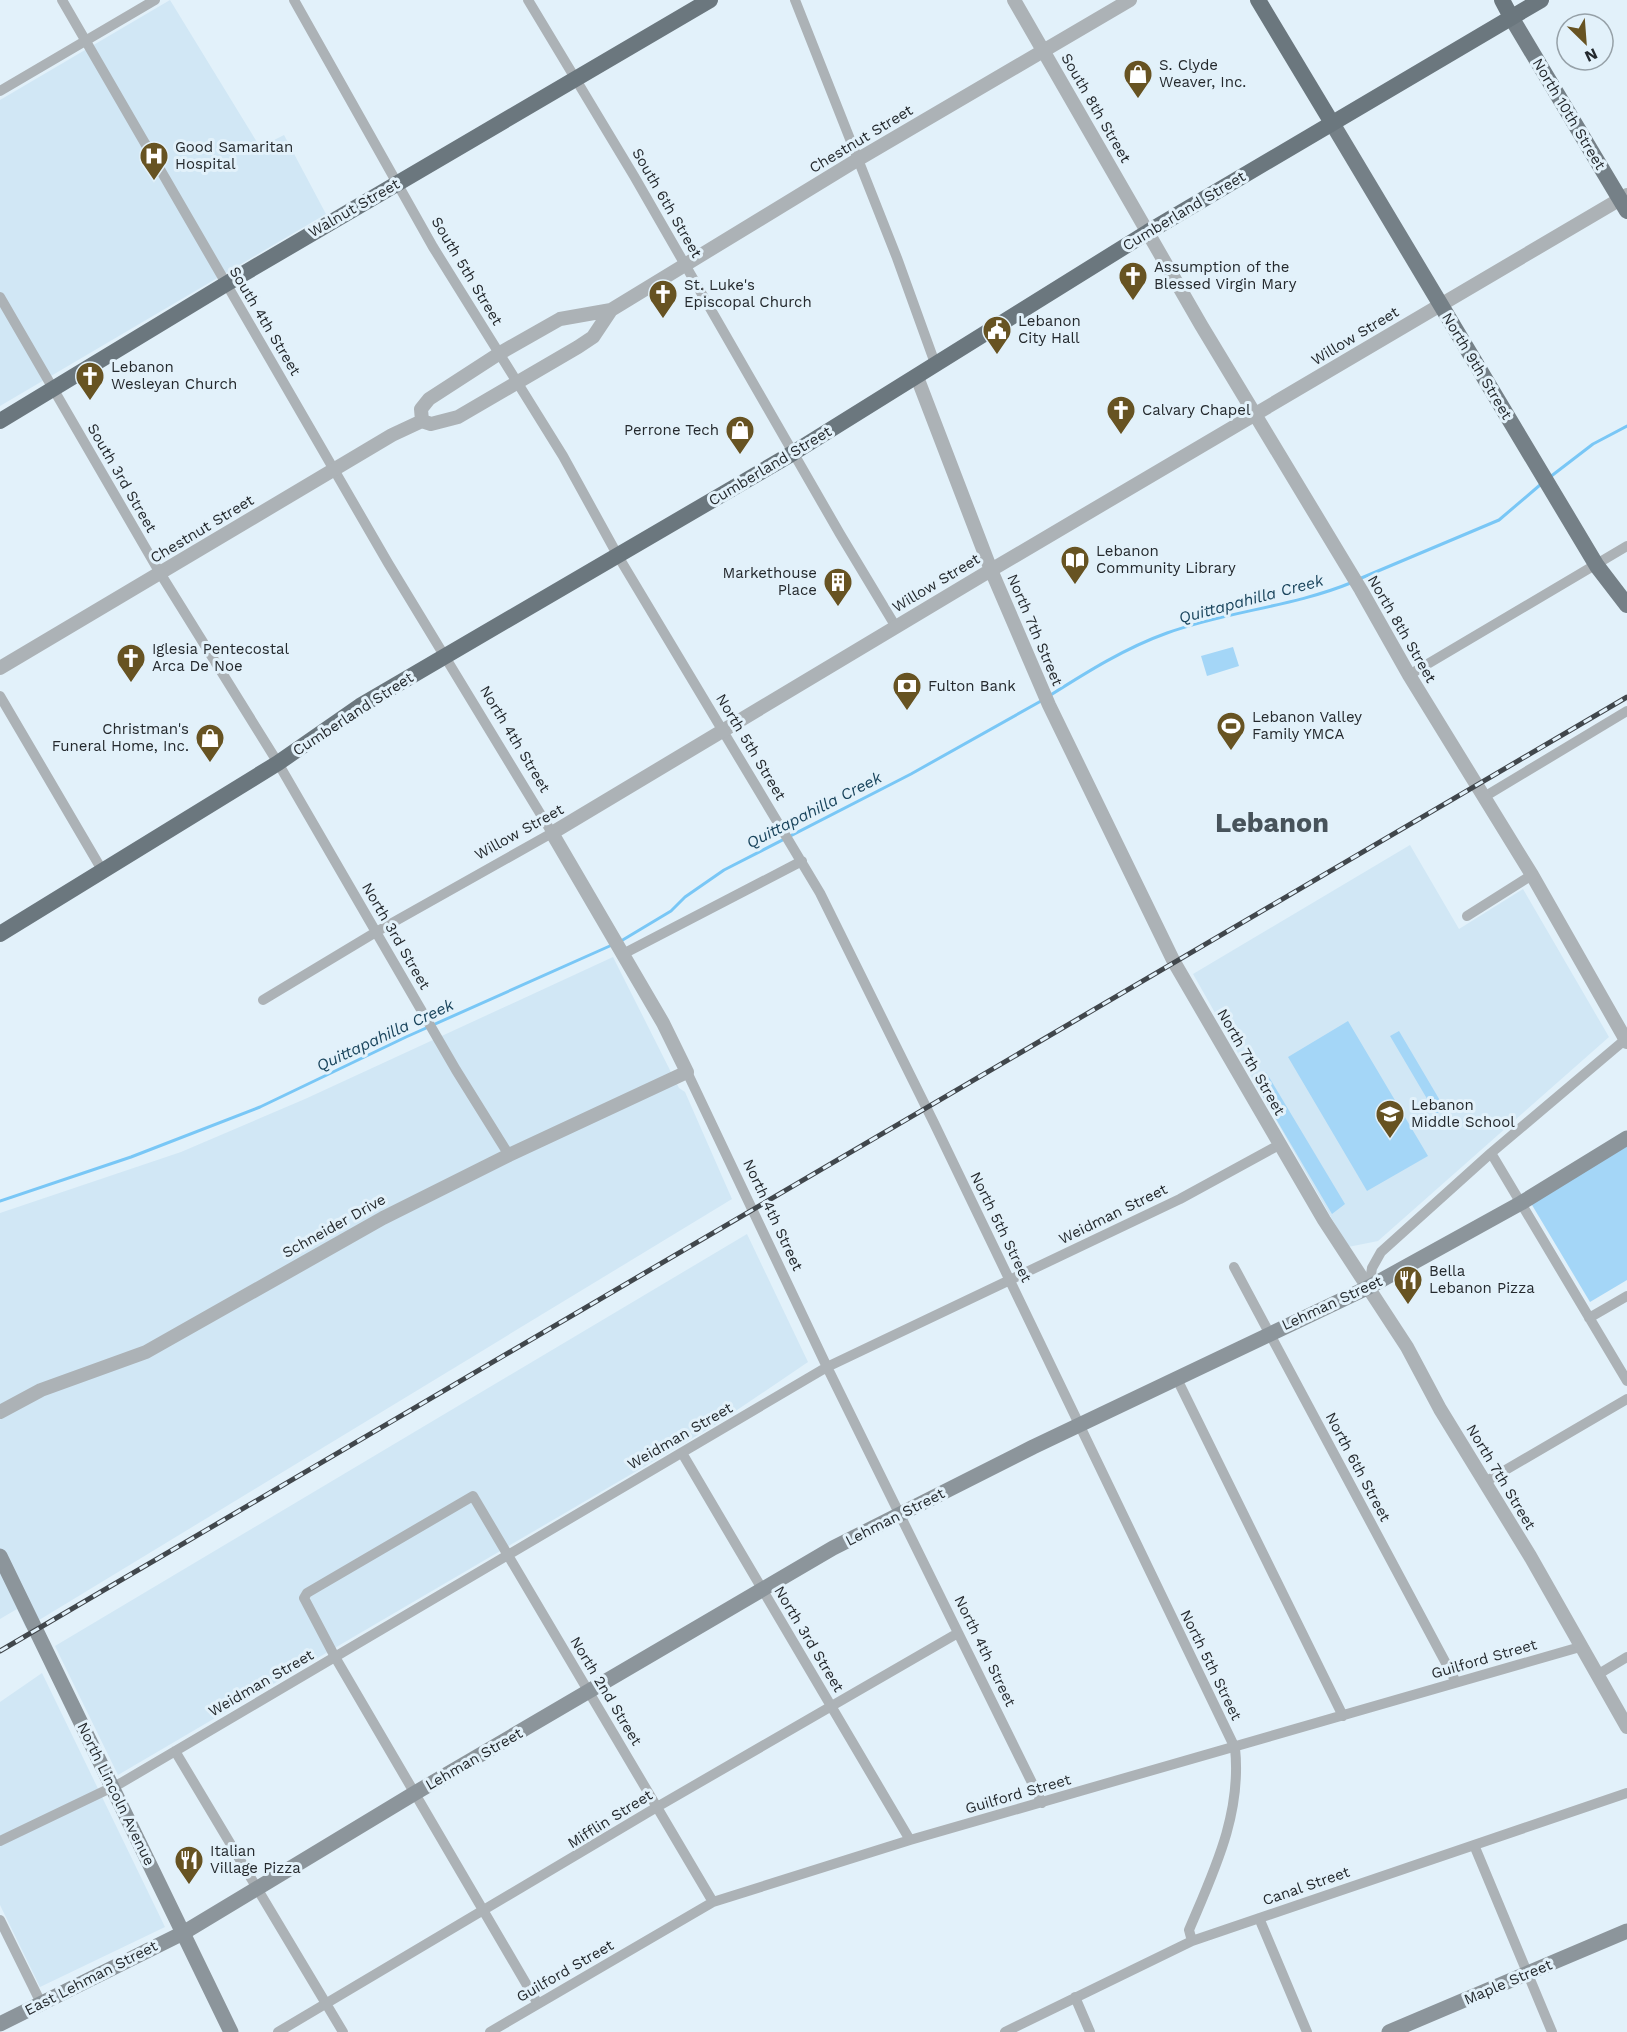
<svg xmlns="http://www.w3.org/2000/svg" width="1627" height="2032" viewBox="0 0 1627 2032" font-family="'Work Sans',sans-serif">
  <style>
    .built { fill: #d1e7f5 }
    .green { fill: #a4d6f7 }
    .lines { fill: none; stroke-linecap: round; stroke-linejoin: round }
    .stream { stroke: #79c7f6; stroke-width: 3 }
    .minor { stroke: #acb2b6; stroke-width: 10 }
    .tertiary { stroke: #acb2b6; stroke-width: 14 }
    .secondary { stroke: #8c959b; stroke-width: 15 }
    .primary { stroke: #758087; stroke-width: 16 }
    .trunk { stroke: #6b777e; stroke-width: 16 }
    .rail-casing { stroke: #41474c; stroke-width: 5 }
    .rail { stroke: #e2f1fa; stroke-width: 3; stroke-dasharray: 9; stroke-linecap: butt }
    .labels { text-anchor: middle; dominant-baseline: central; stroke-width: 6; stroke-linejoin: round; paint-order: stroke }
    .poi-label { font-size: 15px; fill: #24292d; stroke: #e2f1fa; text-anchor: start }
    .street-label { font-size: 15px; fill: #24292d; stroke: #e2f1fa }
    .water-label { font-size: 16px; font-style: italic; fill: #19445c; stroke: #e2f1fa }
    .town-label { font-size: 27px; font-weight: bold; fill: #47535b; stroke: #e2f1fa }
  </style>
  <rect width="100%" height="100%" fill="#e2f1fa"/>
  <path class="built" d="M170,0L260,147L284,135L326,214L0,406V100Z
    M1410,845L1459,929L1523,889L1609,1037L1378,1241L1348,1247L1193,974Z
    M613,957L679,1088L685,1092L732,1199L26,1628L17,1609L0,1619V1213L181,1152L305,1099Z
    M747,1234L808,1362L715,1425L118,1775L55,1646Z
    M42,1673L165,1927L40,1987L0,1905V1702Z"/>
  <path class="green" d="M1233,647L1239,666L1207,676L1201,656Z
    M1348,1021L1428,1156L1367,1191L1288,1057Z
    M1399,1031L1445,1109L1436,1114L1390,1036Z
    M1266,1072L1345,1204L1332,1214L1253,1080Z
    M1627,1141V1280L1590,1302L1529,1200Z"/>
  <g class="lines">
    <path class="stream" d="M1550,477L1593,444L1627,426
      M1359,579L1499,520L1540,485
      M1049,696C1087,672 1125,648 1167,633C1227,611 1293,607 1353,582
      M621,941L671,911L685,897L724,870L911,774L1041,701
      M0,1201L131,1157L260,1107L406,1037L612,945"/>
    <path class="minor" d="M62,0L388,563L552,833L376,932L263,1000
      M294,0L433,247L563,456L618,556L820,893L934,1123L1235,1748C1242,1814 1214,1871 1189,1930L1192,1941
      M528,0L634,176L840,534L896,627
      M795,0L897,258L936,366
      M0,91L155,0
      M0,297L160,573L278,763L456,1070L509,1155
      M1409,675L1627,546
      M0,696L102,870
      M1484,797L1627,711
      M1467,916L1532,875
      M623,954L802,861
      M687,1072L827,1367L1042,1803
      M1491,1153L1627,1381
      M1234,1267L1456,1682
      M1369,1287L1372,1268L1381,1252L1491,1153L1627,1038
      M1589,1318L1627,1296
      M1177,1379L1343,1716
      M682,1453L910,1840
      M1485,1482L1627,1399
      M1597,1675L1627,1657
      M175,1751L343,2032
      M0,1841L121,1783L827,1367L1180,1199L1279,1145
      M1474,1845L1552,2032
      M1259,1918L1307,2032
      M0,1920L41,2003
      M1075,1997L1090,2032
      M538,2004L335,1657L304,1598L307,1593L473,1496L713,1902
      M278,2032L657,1807L958,1633
      M490,2032L713,1902L910,1840L1580,1647
      M1005,2032L1192,1941L1627,1793"/>
    <path class="tertiary" d="M1014,0L1201,325L1361,590L1409,675L1532,875L1627,1042
      M917,377L991,570L1049,705L1174,962L1324,1220L1407,1347L1440,1409L1530,1556L1627,1727
      M422,421L421,409L429,399L500,353L560,319L611,310
      M0,668L392,435L422,421L431,424L458,417L578,347L593,337L611,310L857,160L1130,0
      M0,1412L41,1390L146,1352L383,1218L509,1155L687,1072L663,1023L552,833L991,570L1627,195"/>
    <path class="secondary" d="M0,1556L231,2032
      M0,2024L183,1933L415,1793L833,1548L1033,1447L1369,1287L1521,1203L1627,1138
      M1389,2032L1627,1931"/>
    <path class="primary" d="M1511,17L1627,211
      M1332,123L1597,566L1627,605"/>
    <path class="trunk" d="M1258,0L1332,123
      M1502,0L1511,17
      M0,421L226,284L710,0
      M0,934L278,763L360,706L793,453L1148,232L1541,0"/>
    <g class="rail-casing">
      <path id="rail" d="M0,1651L1627,697"/>
    </g>
    <use href="#rail" class="rail"/>
  </g>
  <defs>
    <g id="shop-pin" transform="scale(1.5)"><path d="M0 17L-7.5 6A9.5 9.5 0 1 1 7.5 6Z" fill="#675322" stroke="#e2f1fa"/><path d="M-5-2.5h2.3a2.7 3.5 0 0 1 5.4 0H5L5.5 6h-11ZM-1.5-2.5h3a1.5 2.3 0 0 0-3 0Z" fill="#fff"/></g>
    <g id="hospital-pin" transform="scale(1.5)"><path d="M0 17L-7.5 6A9.5 9.5 0 1 1 7.5 6Z" fill="#675322" stroke="#e2f1fa"/><path d="M-5-5h3v3.5h4V-5h3V5h-3V1.5h-4V5h-3Z" fill="#fff"/></g>
    <g id="church-pin" transform="scale(1.5)"><path d="M0 17L-7.5 6A9.5 9.5 0 1 1 7.5 6Z" fill="#675322" stroke="#e2f1fa"/><path d="M-1.2-6h2.4v3.5h3.3v2.4h-3.3V6h-2.4V-.1h-3.3v-2.4h3.3Z" fill="#fff"/></g>
    <g id="civic-pin" transform="scale(1.5)"><path d="M0 17L-7.5 6A9.5 9.5 0 1 1 7.5 6Z" fill="#675322" stroke="#e2f1fa"/><path d="M-.6-6.5H3V-4.5H.6V-3L4-1V1h2V6H-6V1h2V-1L-.6-3ZM-1.2 2.5V6h2.4V2.5Z" fill="#fff"/></g>
    <g id="library-pin" transform="scale(1.5)"><path d="M0 17L-7.5 6A9.5 9.5 0 1 1 7.5 6Z" fill="#675322" stroke="#e2f1fa"/><path d="M-6-4Q-3-5.5-.7-3.5V5Q-3 3-6 4ZM6-4Q3-5.5 .7-3.5V5Q3 3 6 4Z" fill="#fff"/></g>
    <g id="building-pin" transform="scale(1.5)"><path d="M0 17L-7.5 6A9.5 9.5 0 1 1 7.5 6Z" fill="#675322" stroke="#e2f1fa"/><path d="M-4-6H4V6H1V3H-1V6H-4ZM-2.5-4.3h1.7v1.8h-1.7ZM.8-4.3h1.7v1.8H.8ZM-2.5-1h1.7V.8h-1.7ZM.8-1h1.7V.8H.8Z" fill="#fff"/></g>
    <g id="bank-pin" transform="scale(1.5)"><path d="M0 17L-7.5 6A9.5 9.5 0 1 1 7.5 6Z" fill="#675322" stroke="#e2f1fa"/><path d="M-6-4H6V4H-6ZM0-2.3a2.3 2.3 0 1 0 0 4.6a2.3 2.3 0 1 0 0-4.6Z" fill="#fff"/></g>
    <g id="stadium-pin" transform="scale(1.5)"><path d="M0 17L-7.5 6A9.5 9.5 0 1 1 7.5 6Z" fill="#675322" stroke="#e2f1fa"/><path d="M0-5a6.5 5 0 1 0 0 10a6.5 5 0 1 0 0-10ZM-3.5-1.8h7v3.6h-7Z" fill="#fff"/></g>
    <g id="school-pin" transform="scale(1.5)"><path d="M0 17L-7.5 6A9.5 9.5 0 1 1 7.5 6Z" fill="#675322" stroke="#e2f1fa"/><path d="M0-5L7-2L0 1L-7-2ZM-4 1L0 2.5L4 1V4Q0 6-4 4Z" fill="#fff"/></g>
    <g id="restaurant-pin" transform="scale(1.5)"><path d="M0 17L-7.5 6A9.5 9.5 0 1 1 7.5 6Z" fill="#675322" stroke="#e2f1fa"/><path d="M-5-6h1v4h1v-4h1v4h1v-4h1v5L-1.5 .5V6h-2V.5L-5-1ZM5-6V6H3V1.5H1.5Q1.5-4 5-6Z" fill="#fff"/></g>
  </defs>
  <g fill-rule="evenodd">
    <use href="#shop-pin" x="1138" y="74"/>
    <use href="#hospital-pin" x="154" y="156"/>
    <use href="#church-pin" x="1133" y="276"/>
    <use href="#church-pin" x="663" y="294"/>
    <use href="#civic-pin" x="997" y="330"/>
    <use href="#church-pin" x="90" y="376"/>
    <use href="#church-pin" x="1121" y="410"/>
    <use href="#shop-pin" x="740" y="430"/>
    <use href="#library-pin" x="1075" y="560"/>
    <use href="#building-pin" x="838" y="582"/>
    <use href="#church-pin" x="131" y="658"/>
    <use href="#bank-pin" x="907" y="686"/>
    <use href="#stadium-pin" x="1231" y="726"/>
    <use href="#shop-pin" x="210" y="738"/>
    <use href="#school-pin" x="1390" y="1114"/>
    <use href="#restaurant-pin" x="1408" y="1280"/>
    <use href="#restaurant-pin" x="189" y="1860"/>
  </g>
  <g class="labels">
    <g class="poi-label">
      <text x="1159" y="65">S. Clyde<tspan x="1159" dy="17">Weaver, Inc.</tspan></text>
      <text x="175" y="147">Good Samaritan<tspan x="175" dy="17">Hospital</tspan></text>
      <text x="1154" y="267">Assumption of the<tspan x="1154" dy="17">Blessed Virgin Mary</tspan></text>
      <text x="684" y="285">St. Luke's<tspan x="684" dy="17">Episcopal Church</tspan></text>
      <text x="1018" y="321">Lebanon<tspan x="1018" dy="17">City Hall</tspan></text>
      <text x="111" y="367">Lebanon<tspan x="111" dy="17">Wesleyan Church</tspan></text>
      <text x="1142" y="410">Calvary Chapel</text>
      <text x="719" y="430" text-anchor="end">Perrone Tech</text>
      <text x="1096" y="551">Lebanon<tspan x="1096" dy="17">Community Library</tspan></text>
      <text x="817" y="573" text-anchor="end">Markethouse<tspan x="817" dy="17">Place</tspan></text>
      <text x="152" y="649">Iglesia Pentecostal<tspan x="152" dy="17">Arca De Noe</tspan></text>
      <text x="928" y="686">Fulton Bank</text>
      <text x="1252" y="717">Lebanon Valley<tspan x="1252" dy="17">Family YMCA</tspan></text>
      <text x="189" y="729" text-anchor="end">Christman's<tspan x="189" dy="17">Funeral Home, Inc.</tspan></text>
      <text x="1411" y="1105">Lebanon<tspan x="1411" dy="17">Middle School</tspan></text>
      <text x="1429" y="1271">Bella<tspan x="1429" dy="17">Lebanon Pizza</tspan></text>
      <text x="210" y="1851">Italian<tspan x="210" dy="17">Village Pizza</tspan></text>
    </g>
    <g class="street-label">
      <text transform="translate(1096 108) rotate(60)">South 8th Street</text>
      <text transform="translate(1569 114) rotate(59)">North 10th Street</text>
      <text transform="translate(861 139) rotate(-31)">Chestnut Street</text>
      <text transform="translate(667 203) rotate(60)">South 6th Street</text>
      <text transform="translate(354 208) rotate(-30)">Walnut Street</text>
      <text transform="translate(1184 211) rotate(-31)">Cumberland Street</text>
      <text transform="translate(467 271) rotate(59)">South 5th Street</text>
      <text transform="translate(265 321) rotate(59)">South 4th Street</text>
      <text transform="translate(1355 336) rotate(-31)">Willow Street</text>
      <text transform="translate(1477 366) rotate(59)">North 9th Street</text>
      <text transform="translate(770 466) rotate(-31)">Cumberland Street</text>
      <text transform="translate(122 478) rotate(60)">South 3rd Street</text>
      <text transform="translate(202 529) rotate(-31)">Chestnut Street</text>
      <text transform="translate(936 583) rotate(-31)">Willow Street</text>
      <text transform="translate(1402 629) rotate(60)">North 8th Street</text>
      <text transform="translate(1035 630) rotate(67)">North 7th Street</text>
      <text transform="translate(353 714) rotate(-33)">Cumberland Street</text>
      <text transform="translate(515 739) rotate(59)">North 4th Street</text>
      <text transform="translate(751 747) rotate(59)">North 5th Street</text>
      <text transform="translate(519 832) rotate(-29)">Willow Street</text>
      <text transform="translate(396 936) rotate(60)">North 3rd Street</text>
      <text transform="translate(1251 1062) rotate(60)">North 7th Street</text>
      <text transform="translate(1113 1214) rotate(-26)">Weidman Street</text>
      <text transform="translate(773 1215) rotate(65)">North 4th Street</text>
      <text transform="translate(334 1226) rotate(-29)">Schneider Drive</text>
      <text transform="translate(1001 1227) rotate(64)">North 5th Street</text>
      <text transform="translate(1332 1303) rotate(-25)">Lehman Street</text>
      <text transform="translate(680 1436) rotate(-30)">Weidman Street</text>
      <text transform="translate(1358 1467) rotate(62)">North 6th Street</text>
      <text transform="translate(1501 1477) rotate(59)">North 7th Street</text>
      <text transform="translate(895 1517) rotate(-27)">Lehman Street</text>
      <text transform="translate(809 1639) rotate(59)">North 3rd Street</text>
      <text transform="translate(985 1651) rotate(64)">North 4th Street</text>
      <text transform="translate(1484 1659) rotate(-16)">Guilford Street</text>
      <text transform="translate(1211 1665) rotate(64)">North 5th Street</text>
      <text transform="translate(261 1683) rotate(-30)">Weidman Street</text>
      <text transform="translate(606 1691) rotate(59)">North 2nd Street</text>
      <text transform="translate(474 1759) rotate(-30)">Lehman Street</text>
      <text transform="translate(116 1794) rotate(64)">North Lincoln Avenue</text>
      <text transform="translate(1018 1794) rotate(-16)">Guilford Street</text>
      <text transform="translate(610 1819) rotate(-32)">Mifflin Street</text>
      <text transform="translate(1306 1886) rotate(-19)">Canal Street</text>
      <text transform="translate(565 1971) rotate(-30)">Guilford Street</text>
      <text transform="translate(91 1978) rotate(-27)">East Lehman Street</text>
      <text transform="translate(1508 1982) rotate(-23)">Maple Street</text>
    </g>
    <g class="water-label">
      <text transform="translate(1251 599) rotate(-15)">Quittapahilla Creek</text>
      <text transform="translate(814 810) rotate(-27)">Quittapahilla Creek</text>
      <text transform="translate(385 1035) rotate(-25)">Quittapahilla Creek</text>
    </g>
    <g class="town-label">
      <text x="1272" y="823">Lebanon</text>
    </g>
  </g>
  <g transform="translate(1585 42) rotate(155)"><circle r="28" fill="#e2f1fa" stroke="#96a1a8" stroke-width="1.5"/>
  <path d="M0-4.5L10 22L0 15L-10 22Z" fill="#675322"/>
  <text y="-9" font-size="16" font-weight="bold" text-anchor="middle" fill="#24292d">N</text>
  </g>
</svg>
